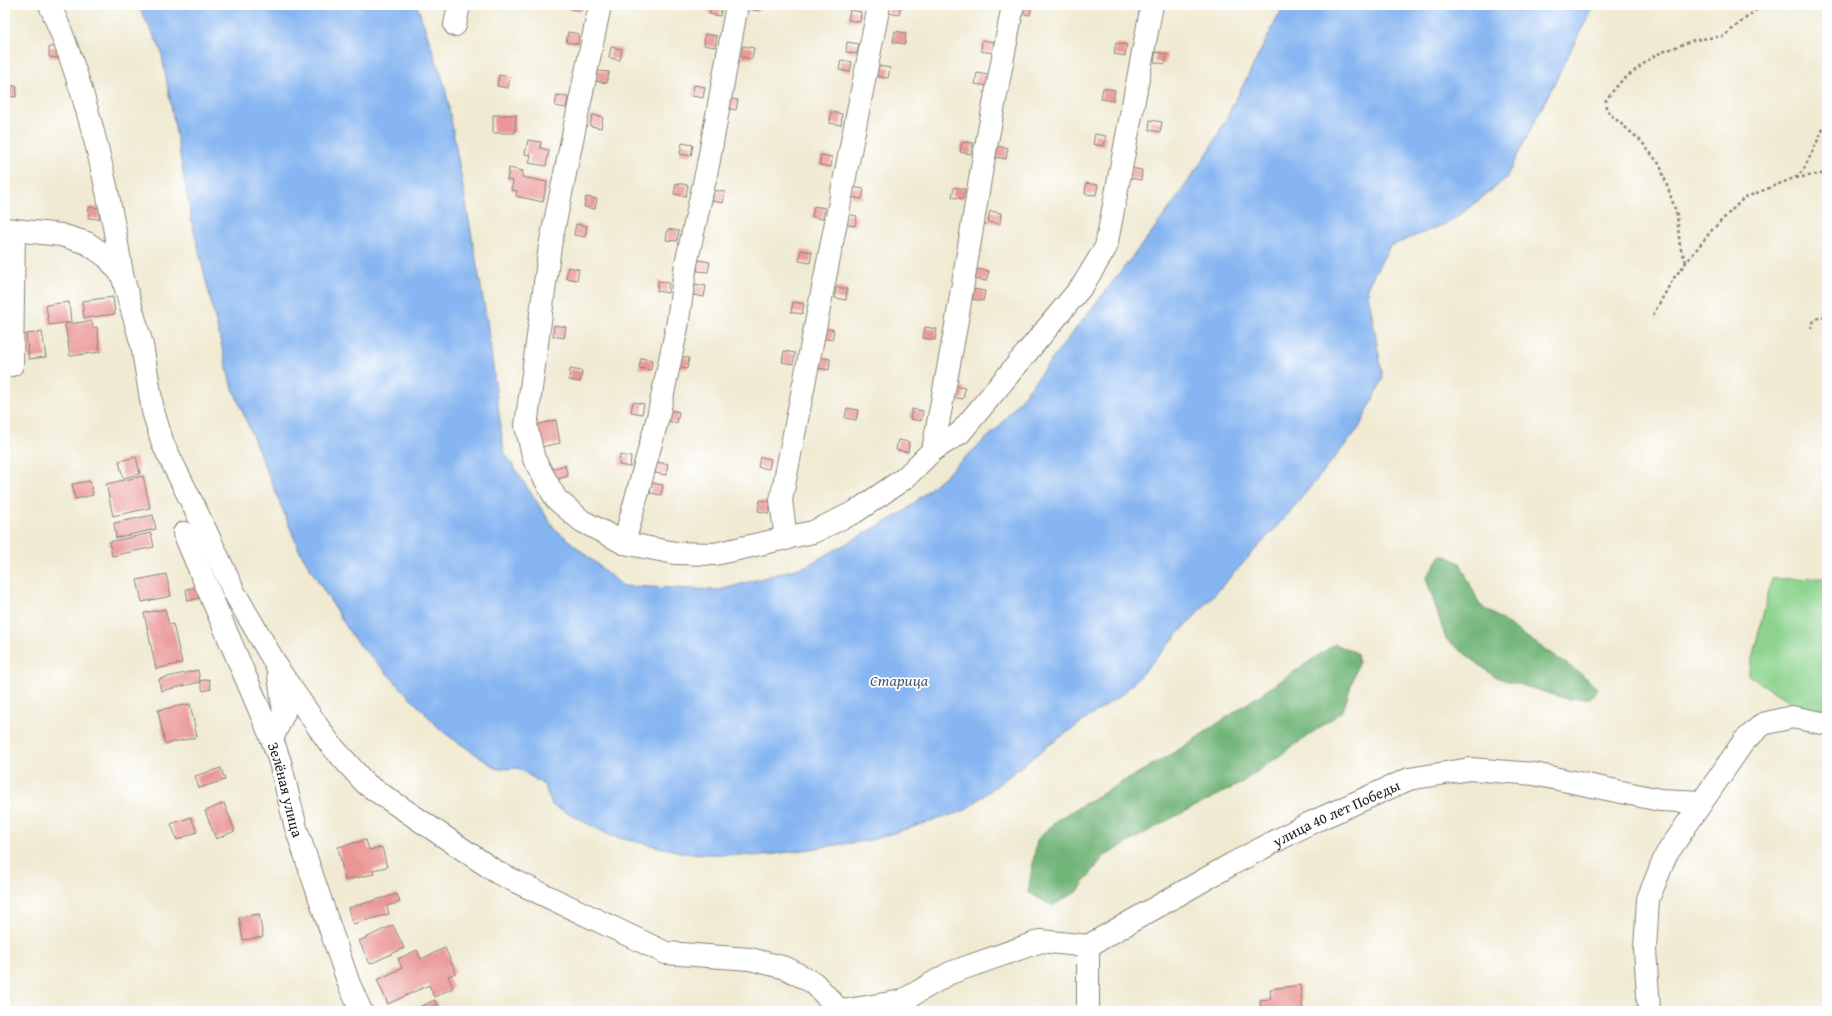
<svg xmlns="http://www.w3.org/2000/svg" width="1832" height="1016" viewBox="0 0 1832 1016" font-family="'Gentium Book Plus',serif">
  <style>
    .green { fill: #8dd38e; stroke: #547855 }
    .forest { fill: #72b579; stroke: #47684a }
    .water { fill: #86b5f1; stroke: #516886 }
    .building { fill: #ea9695 }
    .lines { fill: none; stroke-linecap: round; stroke-linejoin: round }
    .minor-casing { stroke: #868377; stroke-width: 24 }
    .path { stroke: #868377; stroke-width: 2.5; stroke-dasharray: 3 3; stroke-linecap: butt }
    .minor { stroke: #fff; stroke-width: 22 }
    .labels { text-anchor: middle; dominant-baseline: central; stroke-width: 3.5; stroke-linejoin: round; paint-order: stroke }
    .street-label { font-size: 15px; fill: #1c1c1c; stroke: #fff }
    .water-label { font-size: 16px; font-style: italic; fill: #465971; stroke: #fff }
  </style>
  <rect width="100%" height="100%" fill="#fff"/>
  <filter id="ink" filterUnits="userSpaceOnUse"><feTurbulence type="fractalNoise" baseFrequency=".025" numOctaves="2"/><feDisplacementMap in="SourceGraphic" scale="8" xChannelSelector="R" yChannelSelector="G"/><feConvolveMatrix kernelMatrix="1 2 1 2 8 2 1 2 1" color-interpolation-filters="sRGB"/></filter>
  <filter id="wash" filterUnits="userSpaceOnUse"><feTurbulence type="fractalNoise" baseFrequency=".012" numOctaves="4" result="noise"/><feDisplacementMap in="SourceGraphic" scale="16" xChannelSelector="R" yChannelSelector="G"/><feGaussianBlur stdDeviation="0.9" result="paint"/><feColorMatrix in="noise" values="0 0 0 0 0 0 0 0 0 0 0 0 0 0 0 0 0 1.4 0 .05"/><feComposite in="paint" operator="in"/></filter>
  <g filter="url(#wash)">
    <rect width="100%" height="100%" fill="#f0ead2"/>
    <path class="green" d="M1827,578V716L1795,705L1748,675L1772,579Z"/>
    <path class="forest" d="M1442,554L1460,563L1480,605L1581,674L1598,689L1590,698L1567,699L1495,677L1446,639L1426,578Z
      M1335,644L1357,653L1358,663L1343,711L1238,785L1168,820L1103,857L1078,891L1052,906L1028,892L1037,840L1058,819L1180,749Z"/>
    <path class="water" d="M138,5H417L445,86L487,321L504,452L554,528L623,586L720,590L806,566L905,511L998,428L1165,215L1211,148L1284,5H1594L1505,180L1450,222L1390,246L1367,287L1383,378L1359,428L1289,513L1125,692L1045,748L964,811L871,840L762,856L685,853L611,836L552,805L544,785L518,768L497,769L443,732L354,639L300,552L230,381L192,222L161,50Z"/>
    <g id="blocks">
      <path class="building" d="M570,5H582L581,11L570,9Z
        M711,5L722,6L720,16L709,14Z
        M748,5H760L759,11L748,9Z
        M889,5H901L899,15L888,13Z
        M1020,5H1032L1030,15L1019,13Z
        M850,10L861,12L860,22L848,20Z
        M895,31L906,33L905,44L893,42Z
        M568,32L579,34L578,44L566,42Z
        M705,34L717,36L715,47L704,45Z
        M982,40L994,42L992,53L981,51Z
        M847,42L859,44L857,54L846,52Z
        M1116,43L1127,45L1125,56L1114,54Z
        M743,46L754,48L752,59L741,57Z
        M49,47H61L60,58L49,57Z
        M611,47L622,49L620,60L609,58Z
        M1156,52L1167,54L1165,64L1154,62Z
        M841,60L852,62L850,72L839,70Z
        M879,66L890,68L888,78L876,76Z
        M598,71L609,72L607,83L596,81Z
        M977,73L988,75L987,86L975,84Z
        M499,75L510,77L508,88L497,86Z
        M694,85L705,87L703,98L692,96Z
        M6,86H17L16,97L5,96Z
        M1103,88L1115,90L1113,101L1101,99Z
        M557,95L568,97L566,108L555,106Z
        M727,98L738,100L736,110L725,108Z
        M831,112L842,114L841,125L830,123Z
        M493,115H516L515,133H493Z
        M592,115L603,117L601,128L590,126Z
        M1150,120L1162,122L1160,132L1149,130Z
        M1095,134L1106,136L1104,146L1093,144Z
        M528,140L541,142L540,148L549,150L546,166L529,163L531,155L525,154Z
        M962,142L973,143L971,154L960,152Z
        M682,143L693,145L691,156L680,154Z
        M996,146L1008,148L1006,159L995,157Z
        M821,155L832,157L831,167L819,165Z
        M509,168L523,171L522,177L547,182L543,202L516,196L517,191L511,190L513,181L507,180Z
        M1131,168L1142,170L1141,180L1129,178Z
        M676,183L688,185L686,196L674,194Z
        M1086,183L1098,185L1096,195L1085,194Z
        M852,187L864,189L862,199L851,197Z
        M954,187L965,189L963,199L952,197Z
        M714,190L725,192L723,203L712,201Z
        M586,197L597,199L595,209L584,207Z
        M814,206L825,208L823,219L812,217Z
        M89,207L100,208L99,219L88,218Z
        M990,211L1001,213L1000,224L988,222Z
        M846,214L857,216L855,226L844,224Z
        M576,224L587,226L585,237L574,235Z
        M668,229L679,231L677,241L666,240Z
        M801,250L812,252L810,263L799,261Z
        M698,260L710,262L708,272L697,271Z
        M568,267L579,269L577,280L566,278Z
        M977,269L989,271L986,281L975,279Z
        M658,281L669,283L668,293L657,291Z
        M695,284L706,286L704,297L693,295Z
        M836,287L847,289L846,300L835,298Z
        M973,289L985,291L983,301L972,299Z
        M113,297L115,314L84,318L82,301Z
        M69,302L71,322L49,325L46,305Z
        M793,302L804,304L802,314L791,312Z
        M92,321L93,328L97,327L100,352L70,356L65,324Z
        M554,325L566,327L564,338L553,336Z
        M925,327L937,329L935,340L923,338Z
        M823,328L834,330L832,340L821,338Z
        M42,332L46,357L29,359L26,334Z
        M784,351L795,353L793,364L782,362Z
        M678,356L689,358L687,369L676,367Z
        M819,357L830,359L829,370L817,368Z
        M641,358L652,360L651,370L639,368Z
        M570,369L582,371L580,382L569,380Z
        M954,386L965,388L963,399L952,397Z
        M633,402L644,404L642,414L631,412Z
        M847,408L858,410L856,420L845,418Z
        M912,409L923,411L921,421L910,419Z
        M668,410L679,412L677,423L666,421Z
        M556,420L560,443L536,448L531,426Z
        M898,440L909,442L908,452L896,450Z
        M620,455L631,457L630,467L619,465Z
        M136,457L140,474L123,478L119,461Z
        M760,457L771,459L769,469L758,467Z
        M656,462L668,464L666,475L655,473Z
        M565,465L568,476L551,481L548,470Z
        M143,476L150,508L113,516L106,484Z
        M90,481L93,495L75,499L72,484Z
        M652,483L663,485L661,495L650,493Z
        M760,500L771,502L769,513L758,511Z
        M153,515L156,529L116,538L114,523Z
        M151,533L154,547L112,556L109,542Z
        M166,574L171,596L142,602L137,580Z
        M201,586L203,597L188,601L186,589Z
        M165,609L169,625L173,624L182,663L156,669L144,613Z
        M198,670L200,682L161,691L159,679Z
        M209,679L211,689L203,691L200,681Z
        M190,704L197,737L165,744L158,710Z
        M221,768L225,780L199,788L195,776Z
        M224,803L235,831L216,839L205,811Z
        M191,817L197,832L177,840L171,824Z
        M366,840L369,850L382,847L387,867L373,870L374,874L345,880L338,847Z
        M397,894L400,902L387,906L389,914L353,924L348,908Z
        M259,914L263,937L243,940L239,917Z
        M393,925L404,948L370,964L359,941Z
        M445,948L456,973L448,976L453,988L434,997L429,985L388,1004L377,980L402,968L398,959L417,950L421,959Z
        M1300,985L1303,1011H1273L1272,1008L1261,1010L1260,1000L1271,999L1270,989Z
        M435,1000L440,1011H410Z"/>
    </g>
  </g>
  <g filter="url(#ink)">
    <use href="#blocks" fill-opacity="0" stroke="#868377" stroke-width="1"/>
    <g class="lines">
      <g class="minor-casing">
        <g id="minor">
          <path d="M50,5C87,90 108,183 122,274"/>
          <path d="M600,5L550,246L526,426L534,459L556,499L582,521L624,543L675,553L715,554L813,532L855,512L905,478L933,450L960,433L1083,285L1106,247L1152,5"/>
          <path d="M455,25L459,5"/>
          <path id="s1" d="M5,229L61,235L87,243L107,257L122,275L142,345L153,411L163,444L205,529L234,592L278,668L284,713L272,739L280,762L296,828L349,984L361,1011"/>
          <path d="M12,365L14,230"/>
          <path d="M933,450L956,326L981,173L1013,5"/>
          <path d="M184,533L272,739"/>
          <path d="M786,539L781,500L879,5"/>
          <path d="M624,543L658,417L677,327L686,264L708,165L737,5"/>
          <path d="M280,672L330,744L366,784L498,873L666,953L750,959L786,968L814,983L840,1011"/>
          <path d="M1088,946V1011"/>
          <path id="s2" d="M842,1011L902,1001L950,973L1041,941L1088,946L1232,864L1308,824L1409,779L1470,769L1534,774L1660,800L1702,802L1744,741L1763,724L1792,717L1827,724"/>
          <path d="M1649,1011L1645,949L1648,899L1666,855L1702,802"/>
        </g>
      </g>
      <path class="path" d="M1796,178L1827,173
        M1686,262L1680,247L1677,215L1660,165L1641,141L1611,115L1606,108V100L1619,83L1655,55L1694,40L1724,36L1762,5
        M1653,315L1673,279L1712,230L1744,198L1794,178L1803,171L1827,121
        M1811,329C1813,319 1817,317 1827,316"/>
      <use href="#minor" class="minor"/>
    </g>
  </g>
  <g class="labels">
    <g class="street-label">
      <text stroke="none"><textPath href="#s1" startOffset="684">Зелёная улица</textPath></text>
      <text stroke="none"><textPath href="#s2" startOffset="542">улица 40 лет Победы</textPath></text>
    </g>
    <g class="water-label">
      <text x="899" y="680">Старица</text>
    </g>
  </g>
  <rect width="1832" height="1016" fill="none" stroke="#fff" stroke-width="20"/>
</svg>
